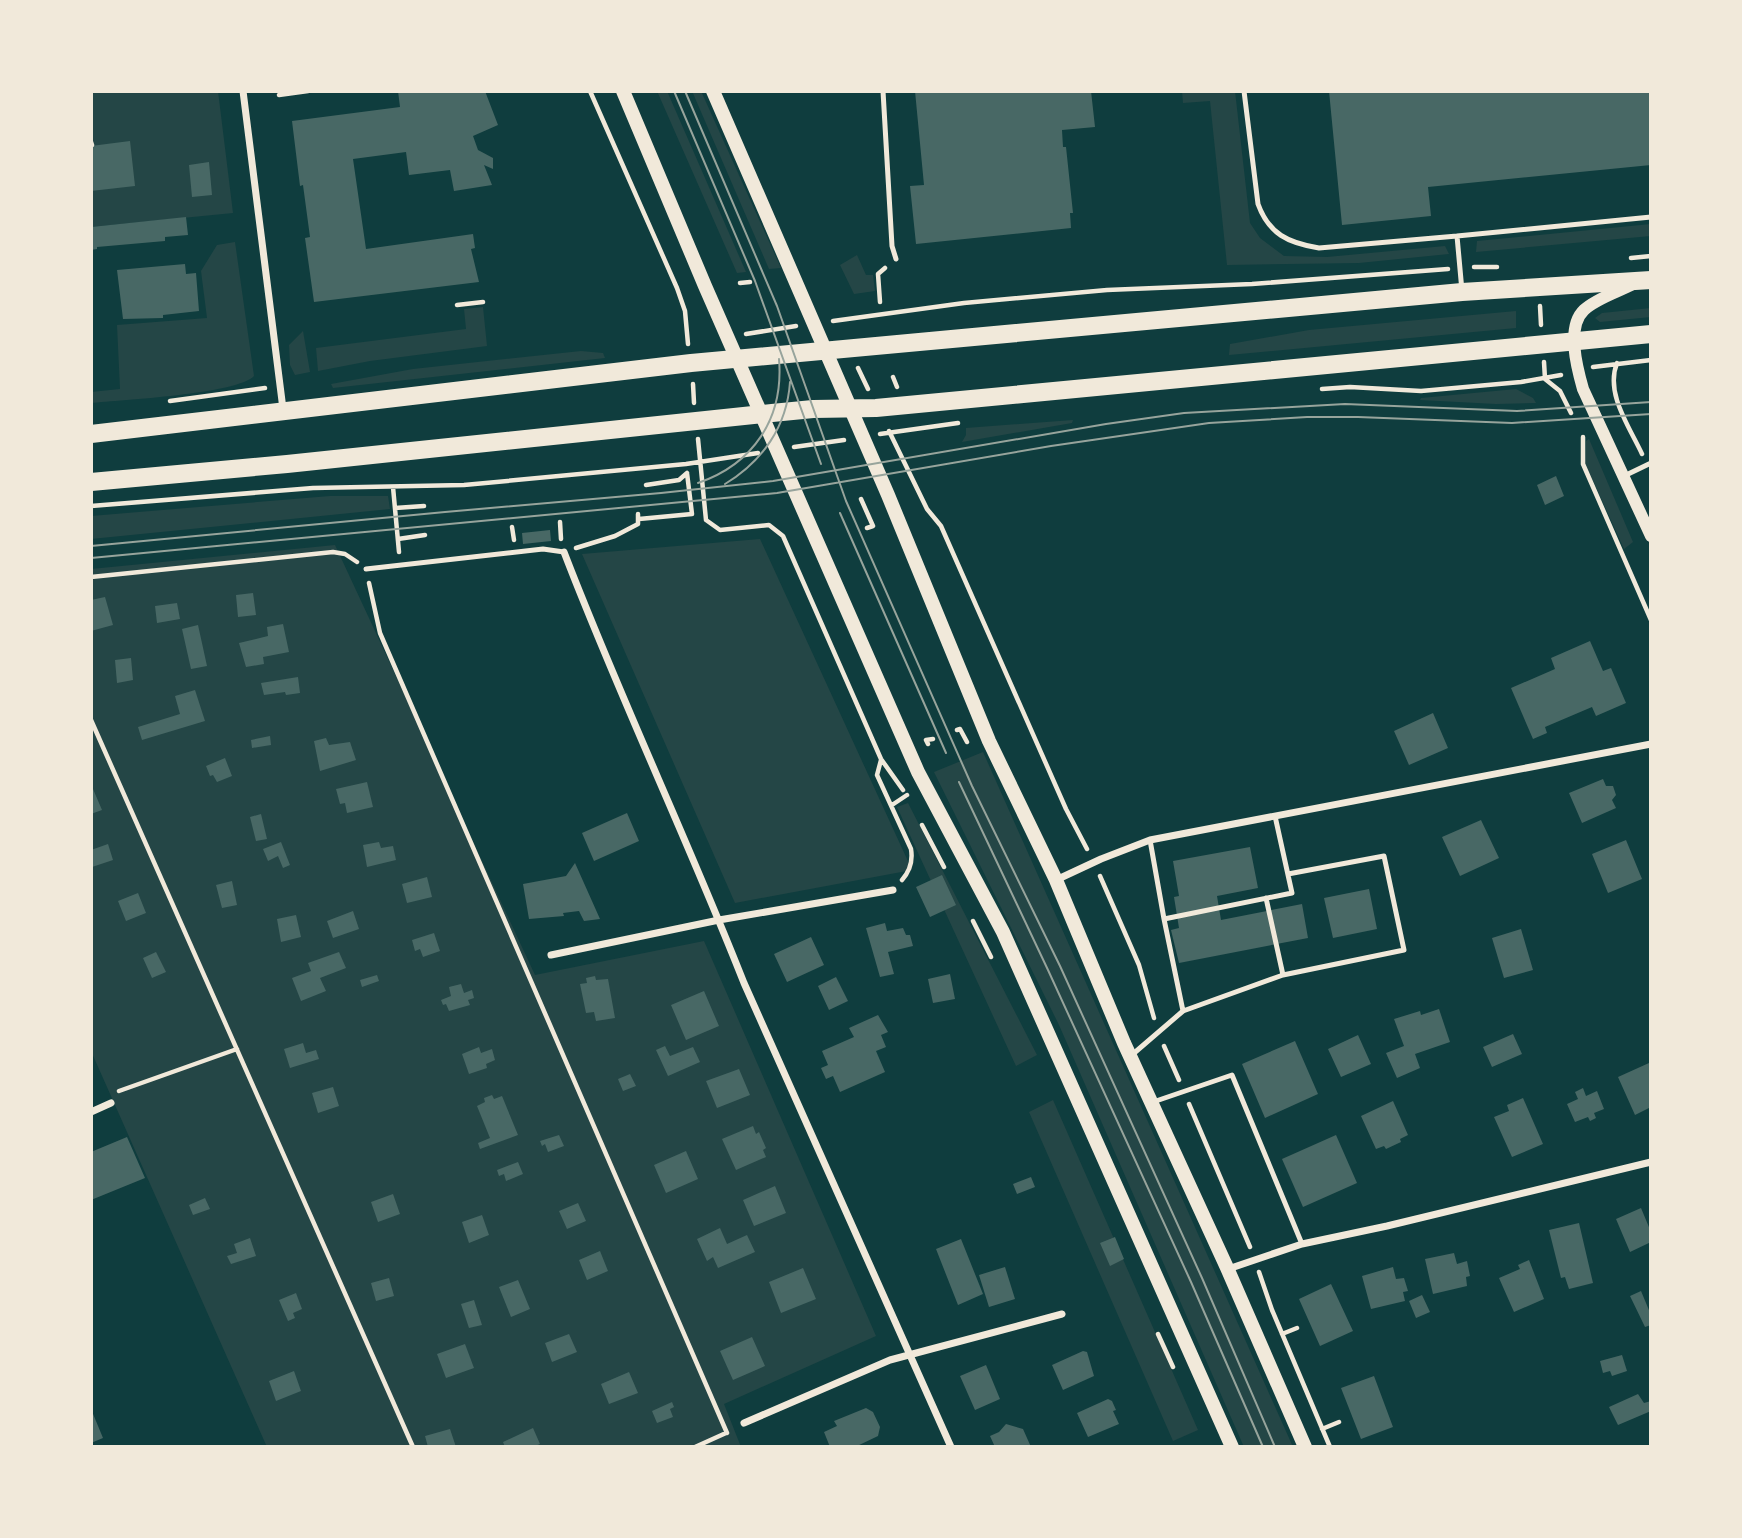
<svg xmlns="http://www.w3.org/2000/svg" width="1742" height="1538" viewBox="0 0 1742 1538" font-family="'Space Grotesk',sans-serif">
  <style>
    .green { fill: #244646 }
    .building { fill: #486865 }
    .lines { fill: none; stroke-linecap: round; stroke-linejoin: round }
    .path { stroke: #f1e9da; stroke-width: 4.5 }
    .service { stroke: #f1e9da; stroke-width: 5 }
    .minor { stroke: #f1e9da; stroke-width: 7 }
    .tertiary { stroke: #f1e9da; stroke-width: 12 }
    .secondary { stroke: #f1e9da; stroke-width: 14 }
    .primary { stroke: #f1e9da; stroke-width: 18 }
    .tram { stroke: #97a49c; stroke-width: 2 }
  </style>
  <rect width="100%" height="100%" fill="#0f3d3e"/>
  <path class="green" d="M91,91H218L233,213L91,227Z
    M657,91H667L746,272L737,273Z
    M692,91H701L781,268L769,269Z
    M1182,91H1235L1250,223L1260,238L1284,256L1327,257L1445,246L1449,254L1359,263L1227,265L1210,101L1183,103Z
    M1651,224V236L1476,252L1477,241Z
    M235,242L254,376C237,394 121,400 91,403V392L120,389L117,325L207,318L201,271L217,245Z
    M857,255L866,275H873L875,291L854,294L840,265Z
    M483,307L487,346L370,361L318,371L316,348L466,329L464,309Z
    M1651,308V317L1600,322L1595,318L1602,313Z
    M1516,311V328L1229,355L1230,344L1309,330Z
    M303,331L310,372L295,375L290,365L289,345Z
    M581,351L603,353L605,358L333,388L331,384L413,369Z
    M1516,389L1533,398L1536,403L1496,404L1420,400L1421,398Z
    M1073,420L1072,423L962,442L966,435V428Z
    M1589,439L1633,542L1624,549L1585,463L1586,441Z
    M330,496H388L390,509L91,539V516Z
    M760,539L912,870L735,903L582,554Z
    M335,545L535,975L704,941L876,1336L724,1404L741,1447H267L91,1051V569Z
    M983,752L1293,1447H1244L1059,1025L934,772Z
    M908,803L1037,1055L1016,1066L897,807Z
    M1053,1100L1198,1430L1173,1441L1029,1112Z"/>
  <path class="building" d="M398,91H485L498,125L473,136L478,150L493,158V169L484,165L492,185L454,191L450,170L409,175L406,152L353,159L366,249L473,234L475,248L471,249L479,282L314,302L305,238L310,237L303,185L300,186L292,121L400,107Z
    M915,91H1091L1095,127L1062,130L1063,147H1066L1073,213H1070L1071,228L916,244L910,186L924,185Z
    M1329,91H1651V165L1428,187L1431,216L1342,225Z
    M130,141L135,186L91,191V146Z
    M209,162L212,195L192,197L189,165Z
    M186,217L188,235L165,237V241L97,247V249L91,250V227Z
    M185,264L186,274L196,273L199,311L163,315V318L123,319L117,270Z
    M1556,476L1564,496L1545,505L1537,485Z
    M550,530L551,541L523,544L522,533Z
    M253,593L256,615L238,617L236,595Z
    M105,597L113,625L91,631V600Z
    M177,603L180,619L157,623L155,606Z
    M283,624L289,652L263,657L264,664L246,667L239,643L268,636L267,627Z
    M198,625L207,666L191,669L182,629Z
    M1590,641L1603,671L1611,668L1626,703L1596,716L1592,707L1545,727L1547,733L1533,739L1511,688L1555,669L1551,658Z
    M131,658L133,680L117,683L115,660Z
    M298,677L300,693L286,695L285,692L264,695L261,683Z
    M195,690L205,721L142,740L138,727L180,714L175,696Z
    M1433,713L1448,748L1409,765L1394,731Z
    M270,736L271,745L252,748L251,740Z
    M326,738L329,745L350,742L356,760L320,771L314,741Z
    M225,758L232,776L217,782L213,775L210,776L206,766Z
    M1603,779L1606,786H1613L1616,795L1612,800L1616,808L1582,823L1569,793Z
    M367,782L373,807L347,813L345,803L340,804L336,789Z
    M93,789L102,810L91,814V790Z
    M627,813L639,841L594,861L582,833Z
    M261,814L267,839L256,841L250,817Z
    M1481,820L1499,858L1460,876L1442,837Z
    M1626,840L1642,879L1608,893L1592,854Z
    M281,842L290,865L283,868L278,856L268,861L263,849Z
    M379,842L381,848L393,846L396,860L367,867L363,845Z
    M108,844L113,860L92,867L91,850Z
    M1250,847L1258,888L1217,896L1221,920L1302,904L1308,938L1179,963L1171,930L1179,928L1174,897L1179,896L1173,861Z
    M575,863L600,919L584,921L579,911L563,913L564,916L529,919L523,884L566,876Z
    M942,875L956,905L930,917L916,887Z
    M427,877L432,897L407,903L402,884Z
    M232,881L237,905L222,908L216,885Z
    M1369,889L1377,929L1333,938L1324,898Z
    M138,893L146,913L126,921L118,901Z
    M353,911L359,929L333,938L327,921Z
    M296,915L301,937L281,942L277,919Z
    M885,923L887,931L903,928L906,935H910L913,946L888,952L894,974L880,977L866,928Z
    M1521,929L1533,970L1504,978L1492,938Z
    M434,933L440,951L423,957L420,949L415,951L412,940Z
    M811,937L824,965L787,982L774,954Z
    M156,952L166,972L152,978L143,958Z
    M339,952L346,968L320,978L326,991L301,1001L292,978L311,971L308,963Z
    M950,974L955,999L933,1003L928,979Z
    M377,975L379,981L362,987L360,980Z
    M595,976L596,980L608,979L615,1018L596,1021L594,1012L586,1013L580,984L587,983L586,978Z
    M836,977L848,1001L829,1010L818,986Z
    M461,984L464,993L472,990L474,998L468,1000L470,1005L449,1011L446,1004L443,1005L441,1000L451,996L449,987Z
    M704,991L719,1026L686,1040L671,1005Z
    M1439,1009L1450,1042L1415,1054L1420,1068L1397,1078L1386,1053L1404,1046L1394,1019L1420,1011L1421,1015Z
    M878,1015L888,1032L881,1035L886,1047L876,1051L885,1072L840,1092L833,1076L826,1079L821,1068L828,1065L822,1051L854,1037L849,1028Z
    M1513,1034L1522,1054L1492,1067L1483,1047Z
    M1358,1035L1371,1064L1341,1077L1328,1049Z
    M1295,1041L1318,1094L1265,1118L1242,1064Z
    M303,1043L306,1053L316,1050L319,1059L290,1068L284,1049Z
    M665,1046L670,1056L693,1047L700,1062L668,1076L656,1050Z
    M479,1047L481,1053L492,1049L495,1060L486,1064L487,1068L469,1074L462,1054Z
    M1649,1063L1651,1107L1635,1115L1618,1077Z
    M739,1069L750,1095L717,1108L706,1081Z
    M630,1074L636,1086L623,1091L618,1079Z
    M333,1087L339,1106L318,1113L312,1093Z
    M1583,1088L1586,1096L1597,1091L1604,1109L1594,1113L1596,1118L1590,1121L1588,1117L1575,1122L1567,1104L1578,1099L1575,1092Z
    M492,1095L494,1099L502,1096L518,1135L480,1149L478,1143L490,1138L477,1106L485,1102L484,1098Z
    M1523,1098L1543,1144L1512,1157L1494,1117L1509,1111L1507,1105Z
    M1393,1101L1408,1135L1400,1139L1401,1142L1386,1149L1384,1146L1376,1149L1361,1116Z
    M753,1126L756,1134L759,1132L766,1148L763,1150L766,1157L736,1170L722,1139Z
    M559,1135L564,1146L548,1152L545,1144L542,1146L540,1141Z
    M1336,1135L1357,1183L1303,1207L1282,1159Z
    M127,1137L145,1178L91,1200V1152Z
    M686,1151L698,1179L666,1193L654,1165Z
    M518,1162L523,1174L506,1181L504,1174L499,1176L497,1170Z
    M1031,1177L1035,1187L1017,1194L1013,1184Z
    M775,1186L786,1213L754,1226L743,1200Z
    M393,1194L400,1214L378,1222L371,1202Z
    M205,1198L210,1209L193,1215L189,1205Z
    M578,1203L586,1221L567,1229L559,1211Z
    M1641,1208L1651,1232V1242L1630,1252L1616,1219Z
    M482,1215L489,1235L469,1243L462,1222Z
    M1579,1223L1593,1283L1569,1289L1565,1277L1561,1278L1549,1230Z
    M720,1228L727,1244L747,1235L755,1252L718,1268L713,1257L707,1261L697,1239Z
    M1115,1237L1124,1259L1110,1266L1100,1243Z
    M250,1238L256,1256L231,1264L227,1256L237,1253L234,1244Z
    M961,1239L983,1294L958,1305L936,1249Z
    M600,1251L608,1271L587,1280L579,1260Z
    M1454,1253L1457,1264L1467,1261L1470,1276L1466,1277L1467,1286L1433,1294L1425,1259Z
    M1529,1260L1544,1299L1514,1312L1499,1278L1520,1269L1518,1265Z
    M1005,1267L1015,1299L989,1307L979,1275Z
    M1393,1267L1396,1279L1404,1278L1408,1291L1403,1292L1405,1301L1371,1309L1362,1276Z
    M803,1268L816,1299L781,1313L769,1282Z
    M389,1278L394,1296L376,1301L371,1283Z
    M518,1280L530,1309L511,1317L499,1287Z
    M1331,1284L1353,1331L1320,1346L1299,1299Z
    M1641,1291L1651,1315V1325L1645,1327L1630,1296Z
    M296,1293L302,1309L293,1313L295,1318L288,1321L279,1300Z
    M1422,1295L1430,1312L1416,1318L1409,1301Z
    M474,1300L482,1325L469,1328L461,1304Z
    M569,1334L577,1352L552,1362L545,1343Z
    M752,1337L765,1366L733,1380L720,1351Z
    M465,1344L474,1368L446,1378L437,1354Z
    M1083,1351L1087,1352L1094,1376L1063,1390L1052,1365Z
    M1622,1355L1627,1371L1612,1376L1610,1371L1603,1373L1600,1361Z
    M986,1365L1000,1399L975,1410L960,1376Z
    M294,1371L301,1391L276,1401L269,1381Z
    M629,1372L638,1393L609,1404L601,1384Z
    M1374,1376L1393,1427L1361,1439L1341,1388Z
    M1638,1394L1644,1403L1651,1401V1411L1618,1425L1609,1407Z
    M1108,1399L1112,1401L1116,1410L1113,1411L1119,1424L1088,1437L1077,1413Z
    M672,1402L674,1407L670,1409L673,1417L657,1423L652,1411Z
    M866,1408L873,1412L880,1427L878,1436L855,1447H830L824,1432L837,1426L834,1421Z
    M91,1409L103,1438L91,1443Z
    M1006,1424L1023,1429L1031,1447H995L990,1436L999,1432Z
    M533,1428L540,1444L533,1447H505L503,1442Z
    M450,1429L456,1447H428L425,1436Z"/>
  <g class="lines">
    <path class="path" d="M590,91L677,288L685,311L688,344
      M279,95L308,91
      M91,142L92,145
      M1631,258L1651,256
      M1474,267H1497
      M740,283L750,282
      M880,302L878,274L885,268
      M457,305L483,302
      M1540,306L1541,325
      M833,321L964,303L1107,290L1252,284L1448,269
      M746,334L796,326
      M1544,362L1545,379L1560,391L1571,413
      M1617,363C1605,393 1629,426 1642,454
      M1593,367L1651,360
      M858,368L868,389
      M893,377L897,387
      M693,384L694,403
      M1322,389L1350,387L1421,391L1521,382L1561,375
      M170,401L265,388
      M889,431L927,509L941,526L1066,809L1087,849
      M880,434L958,423
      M1583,437V464L1651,620
      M698,439L706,520L720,530L769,525L783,536L881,759L903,790
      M794,447L844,440
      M646,485L679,480L687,473
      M393,487L399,552
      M861,499L873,526L867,528
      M91,506L313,488L464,485L686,464L758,453
      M395,508L424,506
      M639,519L692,514L687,473
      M560,522L561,539
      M512,527L514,540
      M398,539L425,535
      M576,548L615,536L638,524V514
      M91,577L333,552L345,554L357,562
      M369,583L380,633L727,1433
      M91,720L413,1447
      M957,730L960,729L967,742
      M928,744L926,740L933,739
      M881,760L877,775L911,849C913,861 910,871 902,880
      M892,805L907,795
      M922,825L944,867
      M1100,876L1139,965L1154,1018
      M973,921L991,957
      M1164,1046L1179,1080
      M119,1091L237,1049
      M1189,1104L1250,1247
      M1259,1272L1272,1310L1330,1447
      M1158,1334L1173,1367
      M1282,1334L1297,1328
      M1322,1429L1339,1422
      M695,1447L726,1433"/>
    <path class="service" d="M883,91L892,246L896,259
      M1244,91L1258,204C1269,234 1288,243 1319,248L1457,236
      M1462,291L1457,236L1651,217
      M1624,476L1651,463
      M366,569L543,549L564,552
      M1150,840L1164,919L1292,893L1275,816
      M1266,898L1283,975
      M1164,919L1183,1011
      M1133,1054L1183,1011L1283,975L1404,950L1384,856L1288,874
      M1153,1102L1232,1075L1302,1244"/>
    <path class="minor" d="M243,91L283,409
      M564,552C620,698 687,838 744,983L951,1447
      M1056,880L1101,859L1150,840L1651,744
      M551,955L719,920L893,890
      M91,1112L111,1103
      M1228,1269L1302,1244L1387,1226L1651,1162
      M744,1423L890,1360L1062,1314"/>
    <path class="tertiary" d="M1633,284C1618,292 1597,298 1584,310C1566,327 1577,368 1583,389L1651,536"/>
    <path class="secondary" d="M623,91L705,286L918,772L1003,932L1232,1447
      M713,91L888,495L989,741L1056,880L1124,1043L1228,1270L1305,1447"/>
    <path class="primary" d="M91,434L691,363L1462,292L1651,280
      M91,482L287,464L772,413L813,409L876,408L1651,334"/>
    <path class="tram" d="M674,91L755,281L821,464
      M685,91L777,306L846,501L972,786L1060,966L1202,1278L1275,1447
      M698,483C753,464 784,419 779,359
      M725,484C763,461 787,426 790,382
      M840,513L946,753
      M91,546L445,512L661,493L773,481L1106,424L1184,413L1345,404L1517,411L1651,402
      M91,558L777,493L1051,446L1209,423L1307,417H1358L1512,423L1651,414
      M959,782L1048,970L1191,1282L1263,1447"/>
  </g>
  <rect width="1742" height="1538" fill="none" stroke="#f1e9da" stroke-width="186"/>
</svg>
